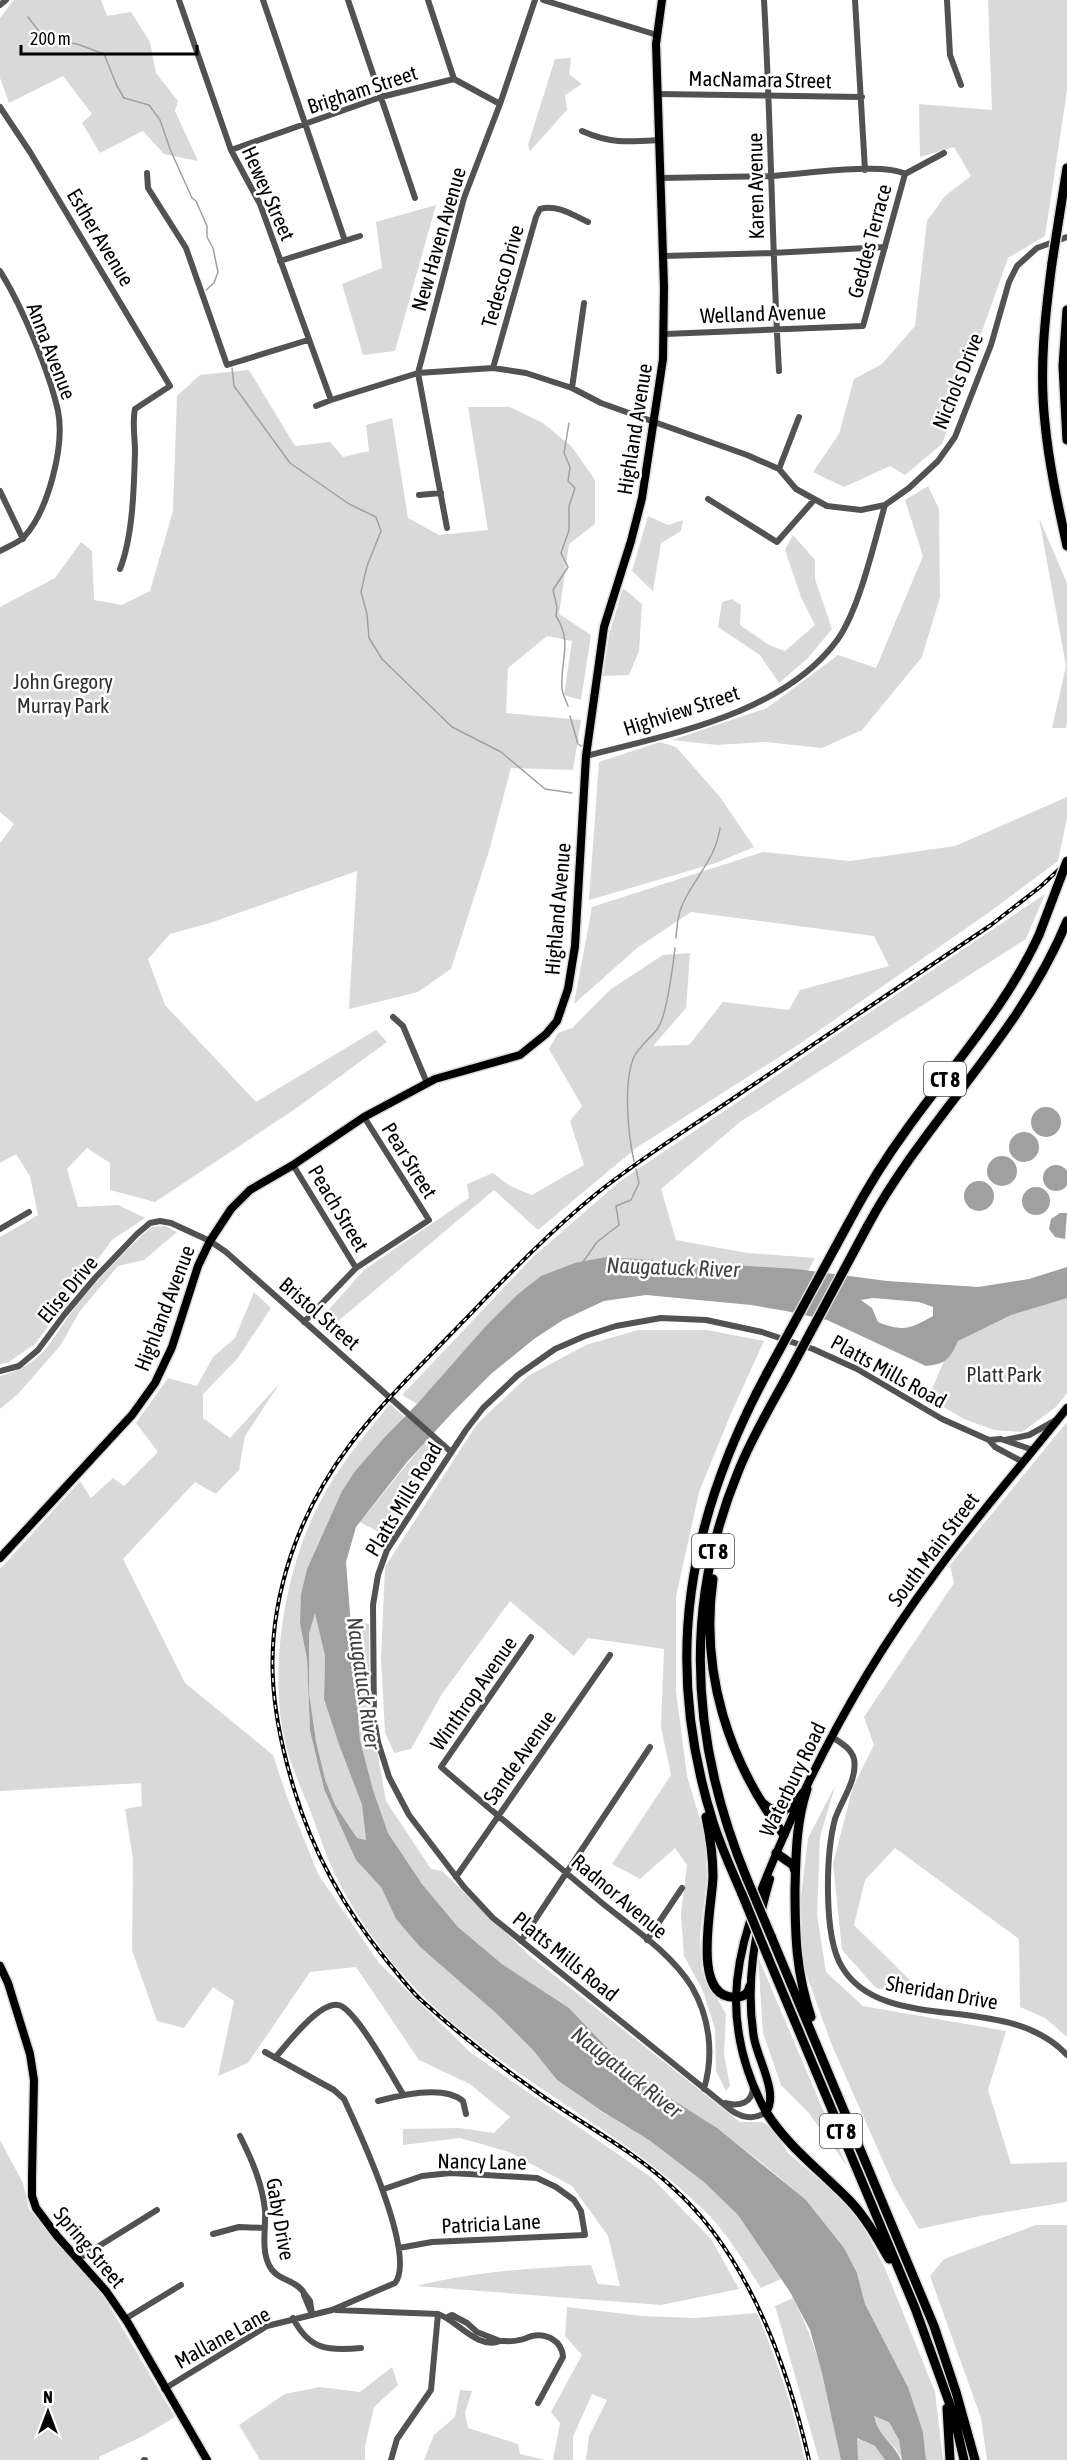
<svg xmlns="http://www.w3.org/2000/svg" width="1067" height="2460" viewBox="0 0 1067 2460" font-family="'Asap Condensed',sans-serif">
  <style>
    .green { fill: #d9d9d9 }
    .water { fill: #a0a0a0; fill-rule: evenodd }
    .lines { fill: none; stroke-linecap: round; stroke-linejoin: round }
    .stream { stroke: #a0a0a0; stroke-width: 1.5 }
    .major-casing { stroke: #dbdbdb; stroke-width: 11 }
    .highway-casing { stroke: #dbdbdb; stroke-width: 12 }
    .minor { stroke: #525252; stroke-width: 6 }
    .major { stroke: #000; stroke-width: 8 }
    .highway { stroke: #000; stroke-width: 9 }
    .rail-casing { stroke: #000; stroke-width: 4 }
    .rail { stroke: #fff; stroke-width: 1.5; stroke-dasharray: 4.5; stroke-linecap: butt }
    .highway-bridge-casing { stroke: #dbdbdb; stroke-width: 12; stroke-linecap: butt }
    .highway-bridge { stroke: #000; stroke-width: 9 }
    .labels { text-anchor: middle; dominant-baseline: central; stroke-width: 5; stroke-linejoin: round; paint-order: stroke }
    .shield { fill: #fff; stroke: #4c4c4c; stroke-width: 1.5 }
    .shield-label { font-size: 20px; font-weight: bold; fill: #000 }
    .street-label { font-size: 21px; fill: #000; stroke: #fff }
    .park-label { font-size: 21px; fill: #303030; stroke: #fff }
    .water-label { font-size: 22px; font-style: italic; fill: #414141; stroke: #fff }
  </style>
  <rect width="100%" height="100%" fill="#fff"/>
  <path class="green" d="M14,0H101L107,16L131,12L150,42L156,73L178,101L175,111L198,161L164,154L143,131L100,153L82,123L92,114L63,76L9,103L0,78V18Z
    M988,0H1067V91L1045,236L1008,258L942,444L905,475L890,466L844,487L813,472L839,434L854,379L882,364L915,326L927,221L945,196L971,176L954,147L920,157L919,104L992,110Z
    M571,58L569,74L582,84L565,95L567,110L530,151L528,145L555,59Z
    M436,205L395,351L363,355L342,284L382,268L376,222Z
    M249,370L295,446L330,442L343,457L369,451L366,425L392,418L408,518L439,535L488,530L468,407H510L543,423L572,447L595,480V524L569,544L559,614L591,635L581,700L564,695L572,641L547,636L508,668L506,713L581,720L573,770L511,768L489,851L451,969L418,992L349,1009L357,871L210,923L170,934L148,959L165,1005L256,1102L376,1030L387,1042L298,1107L155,1202L110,1190V1163L87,1148L67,1169L78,1207L118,1205L145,1218L112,1240L35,1344L7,1363L0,1364V1237L38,1215L30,1176L16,1154L0,1163V843L14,824L0,812V607L55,578L81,542L92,551L94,600L122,605L150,591L173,511L177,396L200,375Z
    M928,486L939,509L940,597L922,657L862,730L822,748L766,742L717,745L672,740L767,708L838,655L876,668L923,556L905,500Z
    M648,516L668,525L683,520L681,531L661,543L653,591L632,571Z
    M1039,518L1067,583V722L1066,728H1052L1066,666Z
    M793,535L815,560V579L832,629L808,658L779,683L760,655L718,627L722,602L732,599L741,605L740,625L769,645L785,651L815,625L801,597L785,550Z
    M623,588L642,604L639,651L629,675L603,676L609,635Z
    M660,742L676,747L720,797L754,847L716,863L589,900L599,762Z
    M1067,797V818L1058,861L991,911L798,1045L636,1148L538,1230L494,1190L338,1321L325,1314L364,1270L469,1198L467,1184L493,1173L510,1186L532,1195L584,1165L570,1121L582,1106L549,1049L558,1033L572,1028L611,989L663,955L690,953L686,1008L653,1046L689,1045L723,1002L789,1010L800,990L889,966L874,936L691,912L637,948L574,1004L592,907L763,852L850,861L955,846Z
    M1045,894L1026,939L740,1122L661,1189L676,1240L747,1253L815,1258L808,1271L606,1257L484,1328L417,1404L402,1395L533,1257L619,1182Z
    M165,1226L177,1232L144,1260L118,1266L80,1311L60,1346L18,1394L0,1409V1376C48,1364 52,1334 81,1300C103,1274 126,1250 151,1227Z
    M254,1292L271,1308L237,1359L203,1394V1418L230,1438L280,1383L245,1436L239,1470L216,1494L195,1482L123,1559L185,1683L273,1755L287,1797L318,1874L379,1963L471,2053L651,2177L711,2239L739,2289L661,2305L416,2286C474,2272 531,2268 591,2265L598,2284L620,2286L608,2236L572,2186L509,2152L460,2138L403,2145V2129L459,2128L494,2133L510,2117L470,2084L419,2060L356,1967L310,1972L248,2063L218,2076L234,2001L213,1987L184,2028L157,2021L132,1950L133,1859L125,1809L142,1806L141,1783L0,1791V1569L80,1481L91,1498L113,1478L124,1486L158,1452L136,1423L168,1378L197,1386L213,1357L235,1338Z
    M1067,1294V1393L1056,1407L1022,1432L994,1430L964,1419L928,1398L953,1340L983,1319Z
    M638,1330H707L764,1341L732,1411L699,1492L676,1597V1691L687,1776L705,1836L707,1880L700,1936L702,1971L726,2014L724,2054L730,2086L726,2091L716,2071L715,2029L703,1991L684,1956L681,1914L687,1865L675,1848L640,1879L612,1864L671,1775L661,1727L664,1649L588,1638L574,1656L510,1601L442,1694L411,1749L394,1753L385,1732L381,1659L385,1567L477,1424L528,1376L586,1345Z
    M390,1404L404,1417L355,1471L342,1491L307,1569L300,1624L307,1659L310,1731L324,1789L339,1821L381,1887L396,1919L420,1947L497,2014L533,2050L557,2080L602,2112L649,2140L702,2180L738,2215L781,2279L761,2288C744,2262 727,2233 705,2211C626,2134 525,2087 442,2014C397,1974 357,1922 332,1868C325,1853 320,1836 314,1821C306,1798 295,1776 288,1753C266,1679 284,1571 319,1504C338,1467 364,1436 390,1404Z
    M1067,1422V2037L1045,2018L1020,2007L1019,1939L895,1848L865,1880L854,1925L927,1997L876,1988L842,1950L833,1863L853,1787L874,1745L864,1717L954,1583L950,1565Z
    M426,1441L436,1451L384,1535L360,1522Z
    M315,1611L325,1656L324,1699L338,1742L362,1805L366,1840L357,1838L335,1805L325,1779L316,1741L309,1693V1634Z
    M350,1621L369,1624L370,1710L386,1801L431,1869L442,1871L530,1956L740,2122H762L774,2130L788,2153L840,2197L859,2218L885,2268L935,2392L943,2460H926L923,2432L908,2387L865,2304L857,2273L805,2199L762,2163L716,2128L662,2093L611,2052L569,2008L502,1964L458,1927L422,1884L388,1833L373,1791L360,1740Z
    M835,1786L820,1837L817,1915L826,1972L863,2006L1006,2031L988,2090L1011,2164L1067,2162V2202L980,2216L919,2229L894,2186L831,2043L802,1962L801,1896L808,1838Z
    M758,1957L847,2166L808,2112L781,2085L763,2033Z
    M0,2140L23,2183L29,2209L104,2297L175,2417L143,2436L99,2457V2460H0Z
    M1036,2225H1067V2460H987L981,2418L930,2276L944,2259Z
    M793,2298C819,2348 832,2404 841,2460H819L775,2306Z
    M567,2307L642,2316L696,2318L757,2313C777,2362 794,2409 805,2460H586L589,2436L607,2400L592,2394L573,2437V2460H553L560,2423L551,2412L582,2355L565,2336Z
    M392,2367L398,2385L374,2407L365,2446V2460H260L239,2425L285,2394L320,2387L360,2392Z
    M460,2390L472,2391L465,2413L468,2428L518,2444L520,2454L545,2460H424L434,2435L455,2417Z
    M873,2416L889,2421L899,2440L902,2460L896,2449L878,2430Z
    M856,2438L875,2446L885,2460H858Z"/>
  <path class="water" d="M1031 1122a15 15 0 1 1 30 0a15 15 0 1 1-30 0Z
    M1009 1147a15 15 0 1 1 30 0a15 15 0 1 1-30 0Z
    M987 1171a15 15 0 1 1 30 0a15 15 0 1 1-30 0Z
    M1043 1178a13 13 0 1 1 26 0a13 13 0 1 1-26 0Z
    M964 1196a15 15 0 1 1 30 0a15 15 0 1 1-30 0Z
    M1022 1201a14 14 0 1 1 28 0a14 14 0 1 1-28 0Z
    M1060,1213H1067L1065,1239L1055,1237L1049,1229L1051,1219Z
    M606,1257L796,1269L887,1281L978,1287L1029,1279L1067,1267V1298L1011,1315L958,1341C950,1359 946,1364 926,1366L827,1320L786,1311L751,1305L646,1295L604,1301L563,1320L534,1339L491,1374L452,1413L407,1462L356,1527L346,1562L360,1740L373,1790L388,1833L422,1884L458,1927L502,1964L569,2008L611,2052L662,2093L717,2128L805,2199L844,2248L857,2273L865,2304L908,2387L923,2432L926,2460H902L899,2440L889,2422L874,2416C878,2436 893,2442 901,2460H885L875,2446L857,2438L858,2460H841L822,2373L810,2330L790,2292L738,2215L704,2182L649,2140L603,2112L557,2080L533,2050L497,2014L420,1947L396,1919L381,1887L356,1860L324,1789L310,1731L307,1659L300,1624L301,1595L307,1569L342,1491L355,1471L385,1437L417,1404L484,1328L517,1295L541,1276L575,1263ZM873,1298L919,1302L933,1307V1316C909,1329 904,1332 878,1322L872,1308L861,1300ZM315,1613L325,1656L324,1699L338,1742L362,1805L366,1840L357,1838L335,1805L325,1779L316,1741L309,1693V1634Z"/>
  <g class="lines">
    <path class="stream" d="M28,17L41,34L54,41L77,44L104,54L117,86L124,98L149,105L160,120L170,149L192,198L196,201L207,226V237L213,248L218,272L214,283L206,290
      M232,368L234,386L290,463L349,504L376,517L381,531L367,566L361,592L367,614L369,638L382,659L452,727L501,752L545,789L572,793
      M568,706C566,700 562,694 562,688C560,661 573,642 556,616L557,607L553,590L568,567L561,553L569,530V506L575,488L568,481L570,467L564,453L569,423
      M570,716L578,744L581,746
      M676,938C677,925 678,913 684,901C697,875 716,857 720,828
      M634,1161C628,1135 623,1082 634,1057C639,1046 651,1038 658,1028C667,1014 673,965 675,948
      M583,1262L597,1242L619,1225L616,1206L631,1200L639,1183L636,1169"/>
    <g class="major-casing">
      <path id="major" d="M0,1558L132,1415L155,1383L172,1347L198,1266L210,1241L231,1209L250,1190L293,1165L364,1117L435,1079L520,1055L546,1034L557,1021L568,989L575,946L586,756L604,627L631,541L642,498L663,359L664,287L656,44L662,0
        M0,1966L8,1983L30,2054L34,2080L32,2176V2196L36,2208L57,2236L106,2291L128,2323L207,2460
        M766,2112C747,2077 736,2039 736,1999C737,1945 758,1896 779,1847C820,1751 872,1658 934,1575C976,1517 1023,1464 1067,1408
        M766,2112C779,2094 758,2060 754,2038C745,1983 755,1932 770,1879"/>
    </g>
    <g class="highway-casing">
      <path id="highway" d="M1059,218L1067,168
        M1052,263C1045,316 1039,369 1045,423C1049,465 1058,505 1067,546
        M1067,310L1063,366L1067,440
        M849,1222C866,1190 885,1159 907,1129C953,1065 1006,1007 1039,935
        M867,1227C925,1119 1020,1036 1067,921
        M713,1579C700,1672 728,1761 784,1835
        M807,1789C796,1822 796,1854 795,1889C795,1936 796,1972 811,2017
        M764,1804C780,1819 793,1807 803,1793
        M706,1817C710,1836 713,1856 713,1876C713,1902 689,2002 737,1997C745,1997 748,1993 750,1986
        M776,1853L793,1865L795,1871
        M747,1879C691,1744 682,1608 738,1472C751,1439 769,1409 786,1378
        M742,1894C732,1871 721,1847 713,1822C662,1660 688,1520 767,1373
        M771,1936L934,2326L956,2392L975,2460
        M767,1955L915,2308L954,2416L964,2460
        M766,2112C788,2147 821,2171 850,2201C866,2218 877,2238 889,2259
        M947,2408L950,2460"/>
    </g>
    <path class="minor" d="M179,0L231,150L260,204L331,400
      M263,0L345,241
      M348,0L415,198
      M428,0L454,79
      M543,0L657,35
      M764,0C771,124 772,248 779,371
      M855,0L865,170
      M947,0L950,55L961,85
      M0,5L6,0
      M658,94L862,97
      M0,107L30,152L170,386L135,409C132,423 135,437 135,452C134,487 133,536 120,569
      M582,131C611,144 629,142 660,140
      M231,150L381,97L454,79L500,104
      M147,173L148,188L186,248L227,365L308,340
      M661,178C698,177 735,177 772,176C800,174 884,162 905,174
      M663,256L772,253L885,247
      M280,261L360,236
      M0,271C22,306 49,371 58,411C65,446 48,511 24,537C18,543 7,547 0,551
      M665,334L863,326L905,174L944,153
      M493,368L536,217L540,209C557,204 573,215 588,222
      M572,388L584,303
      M316,406L331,400L418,373L493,368L526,373L572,388L601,403L747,455L779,469L796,489L827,506L861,510L885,505L909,488L938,461L955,437L991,345L1009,282L1017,266L1037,248L1067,237
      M779,469L799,417
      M0,491L23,539
      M419,495L441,493
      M708,499L777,542L814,500
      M447,528L418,373L464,198L500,104L535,0
      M586,756C670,734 784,714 838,639C860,607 874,543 885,505
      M393,1017L403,1026L427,1083
      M293,1165L356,1268
      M0,1229L29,1212
      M304,1322L356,1268L429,1220L364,1117
      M0,1371L19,1366L38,1350L64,1315L95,1278L137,1234L150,1223L160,1221L171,1223L210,1241L226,1252L450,1451
      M989,1440L995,1447L1023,1462
      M1005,1440L1029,1435L1058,1419
      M531,1637L441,1767C494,1813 549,1858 602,1903C633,1928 671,1953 692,1987C710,2018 714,2055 704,2089
      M832,1737C841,1743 851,1748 854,1759C858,1779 841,1801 835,1819C826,1853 823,1936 842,1967C884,2037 1007,1990 1067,2055
      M456,1877L610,1655
      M647,1940L682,1888
      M521,1941L650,1747
      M275,2058C287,2044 319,2002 338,2005C355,2007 393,2078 403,2094
      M378,2101C400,2095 444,2085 463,2101L466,2114
      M725,2103C740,2107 753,2103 753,2086
      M766,2112C755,2120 743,2118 732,2111L493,1918L464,1887L409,1815L389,1777L378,1742L374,1719L373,1605L378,1575L387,1550L466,1430L483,1408L518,1375L555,1349L585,1336L616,1326L661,1318L706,1320L762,1332L813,1349L857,1369L942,1419L989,1440L1001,1439L1033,1450
      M240,2136C252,2160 262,2183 265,2210C266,2228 261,2249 269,2265C276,2281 296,2279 304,2293
      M384,2189L422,2176L451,2173L537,2178L556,2187L574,2200L581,2211L585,2235L432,2242L399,2248
      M213,2234L239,2227L265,2228
      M78,2259L157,2210
      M304,2293L310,2301L312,2314L304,2295Z
      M336,2310L438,2314C457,2320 477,2350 500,2341L477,2332L467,2323L452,2315L448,2317
      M293,2318C309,2350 328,2351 361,2348
      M125,2319L181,2285
      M500,2341C506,2341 513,2342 519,2340C523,2340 528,2337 532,2336C547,2333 562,2341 563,2357L538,2403
      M164,2389L267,2326L332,2310L395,2283C417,2255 359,2131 344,2099L334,2090L265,2052
      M144,2460H145
      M391,2460L397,2439L431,2390L438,2314"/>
    <use href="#major" class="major"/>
    <use href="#highway" class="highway"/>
    <g class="rail-casing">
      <path id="rail" d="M809,2460C787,2364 747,2253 671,2186C633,2151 586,2126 544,2097C501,2067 460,2035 421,2000C409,1989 398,1974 387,1961C345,1910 313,1853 294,1789C269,1706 263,1639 291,1555C323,1461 380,1407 447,1338C495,1289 542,1238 596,1194C642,1157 693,1126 741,1093C824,1037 908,981 991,925L1040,887L1067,862"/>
    </g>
    <use href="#rail" class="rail"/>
    <g class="highway-bridge-casing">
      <path id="highway-bridge" d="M1052,263L1059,218
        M1039,935L1067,861
        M767,1373L849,1222
        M786,1378L867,1227
        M747,1879L771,1936
        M742,1894L767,1955"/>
    </g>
    <use href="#highway-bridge" class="highway-bridge"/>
  </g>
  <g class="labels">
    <g class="shield">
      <rect x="924" y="1062" width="42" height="34" rx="4.5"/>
      <rect x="692" y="1534" width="42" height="34" rx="4.5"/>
      <rect x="820" y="2114" width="42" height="34" rx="4.5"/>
    </g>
    <g class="shield-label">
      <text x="945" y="1079">CT 8</text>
      <text x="713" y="1551">CT 8</text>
      <text x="841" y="2131">CT 8</text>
    </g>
    <g class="street-label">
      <text transform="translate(760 79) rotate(1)">MacNamara Street</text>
      <text transform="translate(362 89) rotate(-18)">Brigham Street</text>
      <text transform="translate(755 186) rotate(-91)">Karen Avenue</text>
      <text transform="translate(269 193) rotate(66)">Hewey Street</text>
      <text transform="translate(101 237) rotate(59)">Esther Avenue</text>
      <text transform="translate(438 239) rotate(-74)">New Haven Avenue</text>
      <text transform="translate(869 241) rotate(-75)">Geddes Terrace</text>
      <text transform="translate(502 276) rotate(-74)">Tedesco Drive</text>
      <text transform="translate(763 313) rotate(-2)">Welland Avenue</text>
      <text transform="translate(52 351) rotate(69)">Anna Avenue</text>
      <text transform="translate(957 381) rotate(-68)">Nichols Drive</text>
      <text transform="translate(634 429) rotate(-81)">Highland Avenue</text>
      <text transform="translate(681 710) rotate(-18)">Highview Street</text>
      <text transform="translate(557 909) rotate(-85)">Highland Avenue</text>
      <text transform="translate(410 1160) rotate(58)">Pear Street</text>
      <text transform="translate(339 1208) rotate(59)">Peach Street</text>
      <text transform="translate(67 1289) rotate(-50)">Elise Drive</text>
      <text transform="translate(164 1308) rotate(-69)">Highland Avenue</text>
      <text transform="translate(320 1313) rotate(41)">Bristol Street</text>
      <text transform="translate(889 1371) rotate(29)">Platts Mills Road</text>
      <text transform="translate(403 1499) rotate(-59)">Platts Mills Road</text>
      <text transform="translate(933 1549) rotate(-53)">South Main Street</text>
      <text transform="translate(473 1693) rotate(-55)">Winthrop Avenue</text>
      <text transform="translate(519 1757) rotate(-55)">Sande Avenue</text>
      <text transform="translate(792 1779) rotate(-64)">Waterbury Road</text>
      <text transform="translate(620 1896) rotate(40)">Radnor Avenue</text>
      <text transform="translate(566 1956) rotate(39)">Platts Mills Road</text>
      <text transform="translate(942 1992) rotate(10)">Sheridan Drive</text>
      <text transform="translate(482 2161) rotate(1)">Nancy Lane</text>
      <text transform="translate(281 2219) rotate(80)">Gaby Drive</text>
      <text transform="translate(491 2223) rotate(-3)">Patricia Lane</text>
      <text transform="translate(90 2247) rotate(50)">Spring Street</text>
      <text transform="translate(222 2337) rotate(-29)">Mallane Lane</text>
    </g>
    <g class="park-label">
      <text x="63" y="681">John Gregory<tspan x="63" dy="24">Murray Park</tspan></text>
      <text x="1004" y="1374">Platt Park</text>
    </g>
    <g class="water-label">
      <text transform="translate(673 1267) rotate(2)">Naugatuck River</text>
      <text transform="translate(364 1683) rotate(82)">Naugatuck River</text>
      <text transform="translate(627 2072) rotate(38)">Naugatuck River</text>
    </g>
  </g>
  <g transform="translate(48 2412)" stroke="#ffffff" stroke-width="4.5" paint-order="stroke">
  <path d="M0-4.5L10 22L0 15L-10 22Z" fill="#000000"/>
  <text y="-9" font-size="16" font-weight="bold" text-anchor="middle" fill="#000000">N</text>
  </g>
  <path d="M21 45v9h176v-9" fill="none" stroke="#000000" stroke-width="3"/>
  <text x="30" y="45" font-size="18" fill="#000000" stroke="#ffffff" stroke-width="4.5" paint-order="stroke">200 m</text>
</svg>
